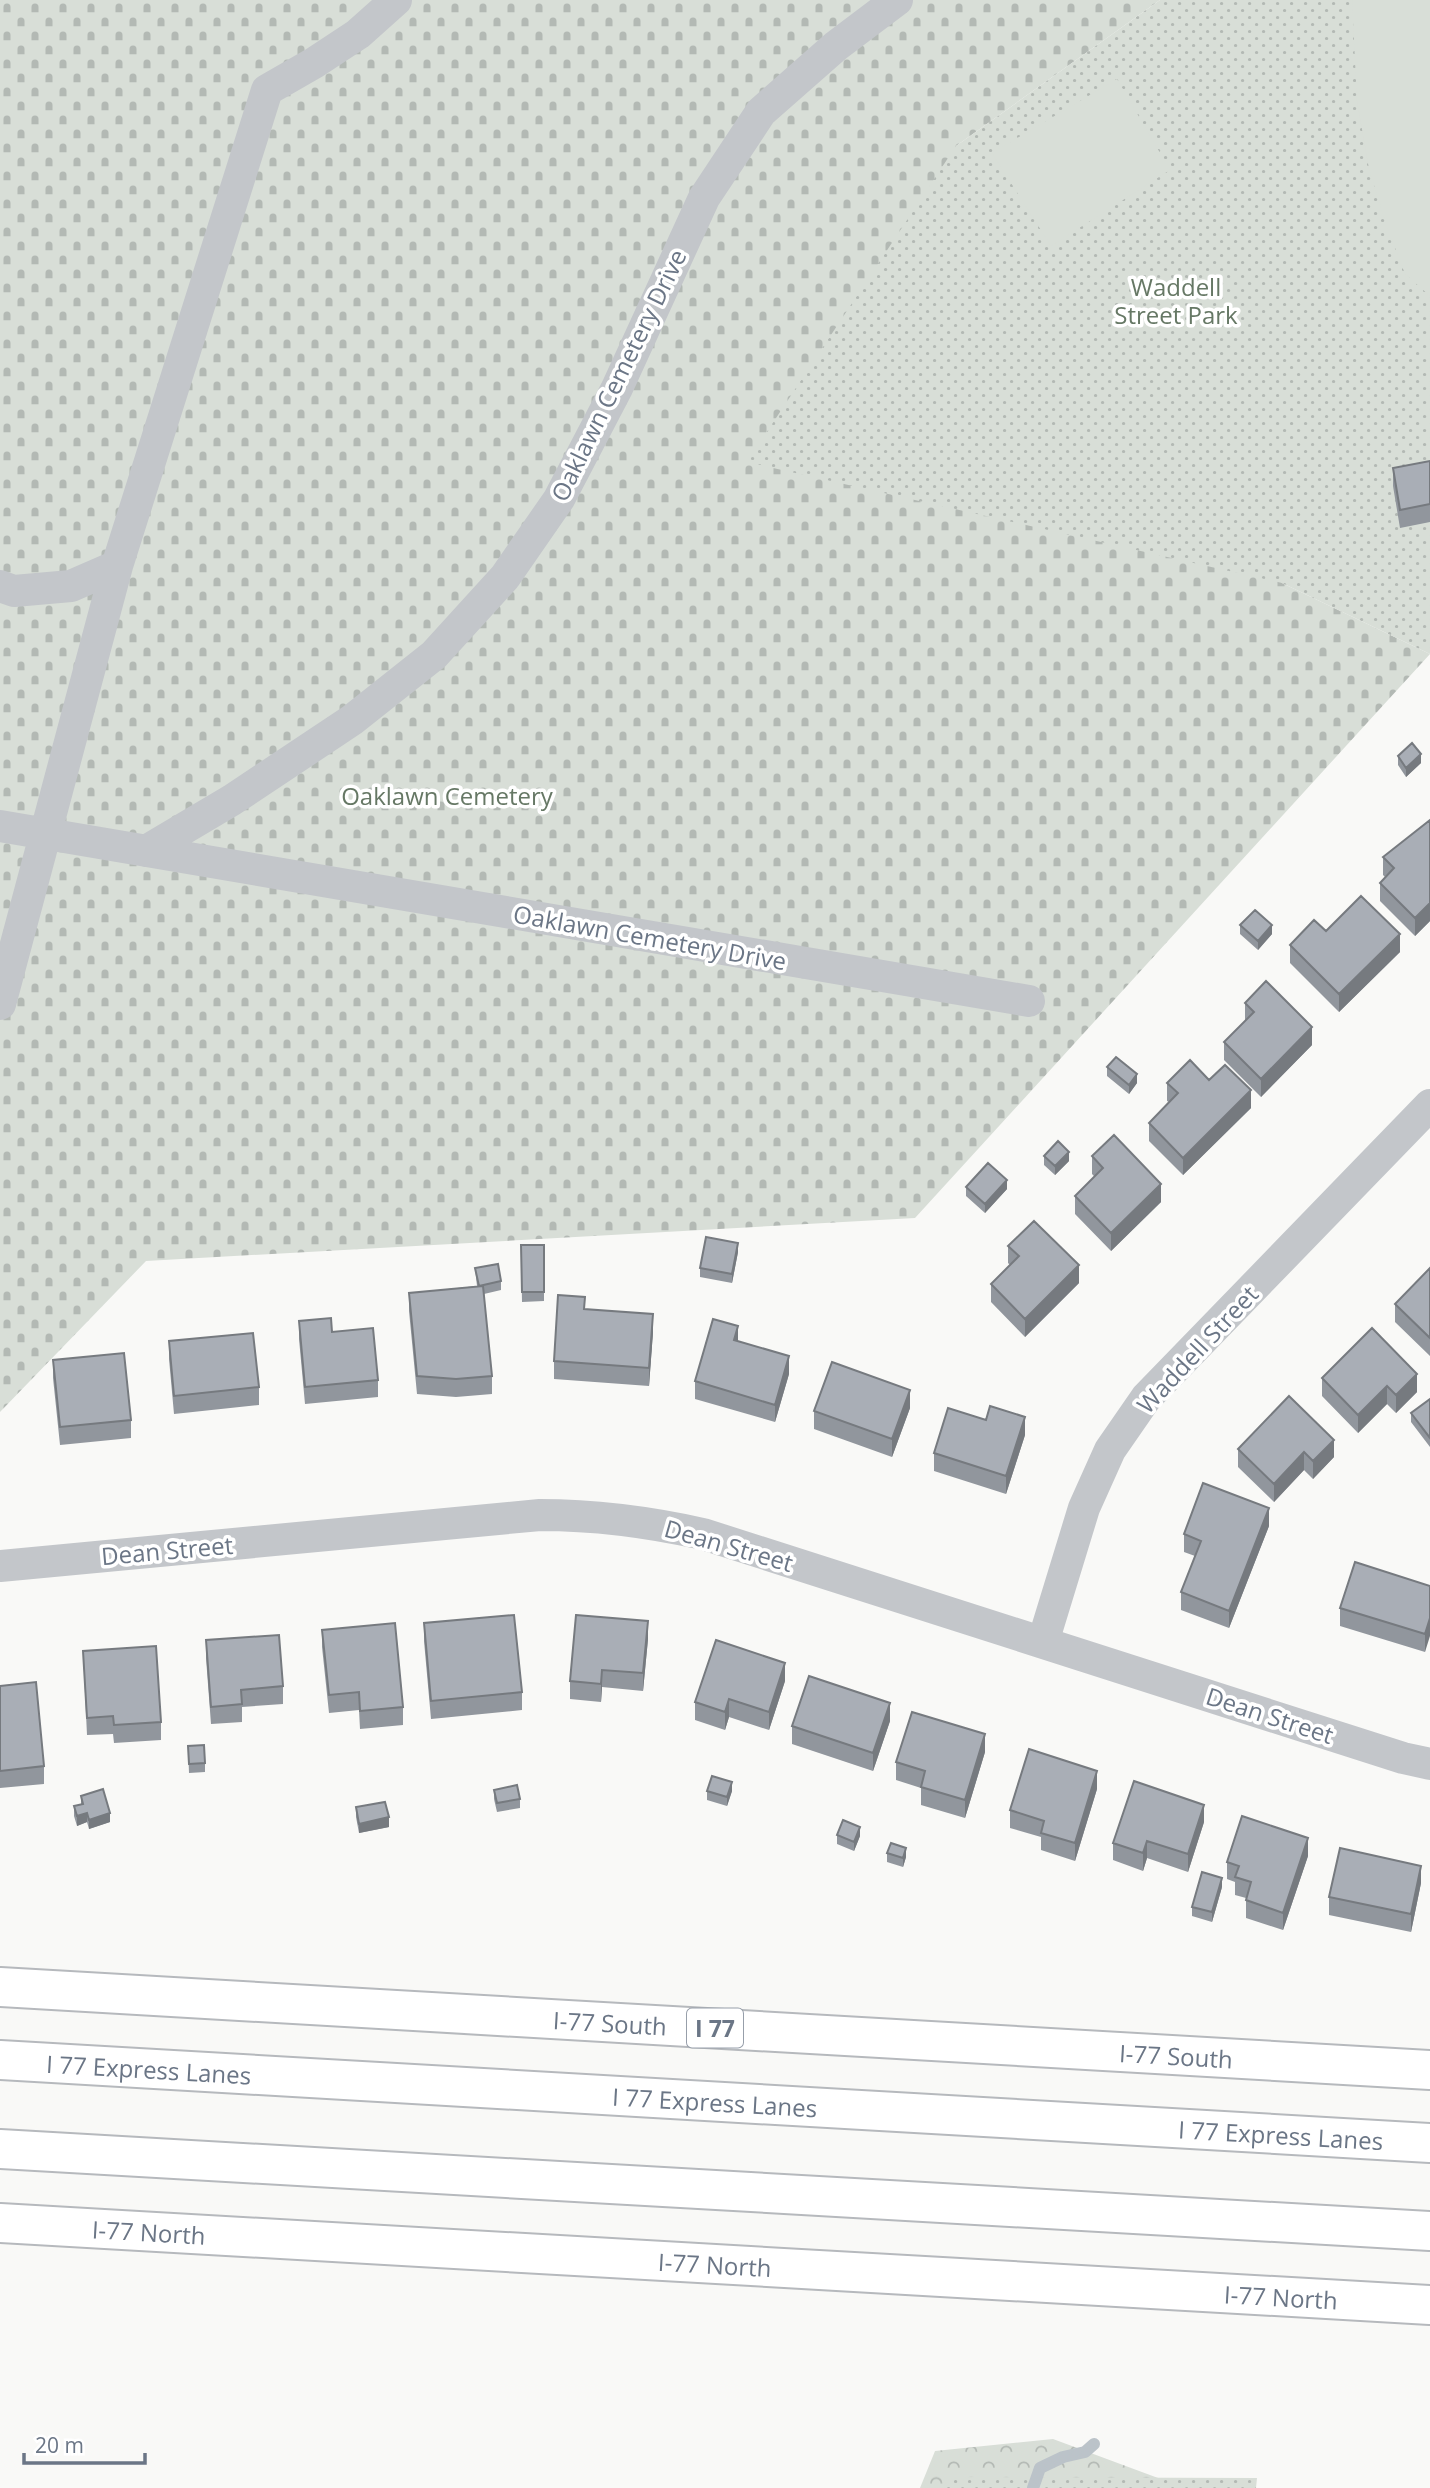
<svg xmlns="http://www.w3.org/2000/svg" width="1430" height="2488" viewBox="0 0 1430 2488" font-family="'Open Sans',sans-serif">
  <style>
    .forest { fill: url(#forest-crowns) }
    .cemetery { fill: url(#cemetery-stones) }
    .park { fill: url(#park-dots) }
    .garden { fill: #d8ded7 }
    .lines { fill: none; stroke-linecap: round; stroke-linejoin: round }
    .stream { stroke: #bbc3c9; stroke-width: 12 }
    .motorway-casing { stroke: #b6b9bd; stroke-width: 42 }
    .minor { stroke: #c3c6ca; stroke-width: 32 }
    .motorway { stroke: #fff; stroke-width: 38 }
    .wall { fill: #91969d }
    .shaded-wall { fill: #767a7f }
    .building { fill: #a9aeb6; stroke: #767a7f; stroke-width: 2 }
    .labels { text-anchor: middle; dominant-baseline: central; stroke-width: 7; stroke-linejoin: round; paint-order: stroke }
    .shield { fill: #fff; stroke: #979faa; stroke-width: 2 }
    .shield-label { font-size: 23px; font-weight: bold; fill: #6b7686 }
    .park-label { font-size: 24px; fill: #667865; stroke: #fff }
    .street-label { font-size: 24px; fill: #6b7686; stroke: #fff }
  </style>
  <defs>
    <pattern id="forest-crowns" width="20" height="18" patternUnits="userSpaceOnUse" patternTransform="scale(1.75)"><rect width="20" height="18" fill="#d8ded7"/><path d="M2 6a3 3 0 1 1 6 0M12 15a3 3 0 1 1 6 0" fill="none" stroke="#b3b9b4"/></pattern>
    <pattern id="cemetery-stones" width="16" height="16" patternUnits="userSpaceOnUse" patternTransform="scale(1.75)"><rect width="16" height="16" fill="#d8ded7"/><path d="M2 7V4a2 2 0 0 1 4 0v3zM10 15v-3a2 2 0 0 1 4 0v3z" fill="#b3b9b4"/></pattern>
    <pattern id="park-dots" width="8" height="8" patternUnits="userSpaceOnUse" patternTransform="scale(1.75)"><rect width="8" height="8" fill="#d8ded7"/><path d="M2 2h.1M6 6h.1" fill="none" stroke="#b3b9b4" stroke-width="1.8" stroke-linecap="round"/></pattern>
  </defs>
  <rect width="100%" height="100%" fill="#f9f9f7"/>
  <path class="forest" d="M1053,2439L1185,2488H920L935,2451Z"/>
  <path class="cemetery" d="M0,0H1160L956,146L1282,583L1430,654L915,1218L146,1261L0,1412Z"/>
  <path class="park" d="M1160,0H1430V654L1282,583L747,462L956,146Z
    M948,2477L1257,2478L1256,2488H943Z"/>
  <path class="garden" d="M1352,0H1430V296L1405,274L1386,224L1369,169L1357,101Z
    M1117,79L1170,170L1051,246L992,153Z"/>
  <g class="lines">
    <path class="stream" d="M1033,2488L1040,2468L1063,2457L1085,2452L1094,2444"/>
    <g class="motorway-casing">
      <g id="motorway">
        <path id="s1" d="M0,1987L1430,2070"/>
        <path id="s2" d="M0,2060L1430,2143"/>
        <path d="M0,2149L1430,2231"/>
        <path id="s3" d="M0,2223L1430,2305"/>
      </g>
    </g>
    <path class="minor" d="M0,586L14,591L71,586L117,566
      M0,826L1029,1001
      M146,851L232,800L352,720L434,655L505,577L559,499L617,388L704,198L761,112L836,46L897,0
      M0,1004L117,566L267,90L314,63L358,34L396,0
      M0,1566L540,1515C595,1515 649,1522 703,1534L1403,1758L1430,1764
      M1043,1642L1084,1508L1110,1450L1146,1398L1430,1105"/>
    <use href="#motorway" class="motorway"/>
  </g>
  <path class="wall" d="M1430,461V522L1400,528L1393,486V468Z
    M1398,756L1421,763L1406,777L1398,765Z
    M1430,820V921L1415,936L1380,901V883L1385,877L1383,875V857Z
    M1240,925L1272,934L1258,950L1240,934Z
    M1290,945L1400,952L1339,1012L1290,963Z
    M1245,1003L1312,1045L1261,1097L1224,1060V1042L1245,1021Z
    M1107,1067L1137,1083L1129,1094L1107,1076Z
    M1209,1080L1251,1108L1183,1175L1149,1141V1123L1169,1102L1167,1101V1083Z
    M1044,1156L1069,1161L1055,1175L1044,1165Z
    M1092,1156L1161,1202L1111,1251L1075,1214V1196L1095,1177L1092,1174Z
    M966,1187L1007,1189L985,1213L966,1196Z
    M521,1245H544V1301L522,1302Z
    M1008,1246L1079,1283L1025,1337L991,1302V1284L1010,1265L1008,1263Z
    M738,1252L732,1283L700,1277V1268Z
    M475,1268L501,1281V1290L484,1294L492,1376V1394L456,1397L417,1394L409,1311V1293L477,1286Z
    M1430,1268V1356L1395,1322V1304Z
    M585,1309L653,1332L649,1386L554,1379V1361Z
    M299,1321L332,1332L378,1380V1397L305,1404L299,1339Z
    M1372,1328L1417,1392L1396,1413L1387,1404L1358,1433L1322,1396V1378Z
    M169,1341L259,1387V1405L174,1414L169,1359Z
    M738,1341L789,1374L775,1422L695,1399V1381Z
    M53,1360L131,1420V1438L60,1445L53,1378Z
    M1430,1399V1447L1411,1422V1413Z
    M910,1408L892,1457L814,1429V1411Z
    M1025,1435L1006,1494L934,1471V1453Z
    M1334,1440V1457L1313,1479L1304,1470L1274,1502L1238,1467V1449Z
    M1269,1526L1229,1628L1181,1610V1592L1195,1556L1184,1552V1534Z
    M1430,1586L1425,1652L1340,1626V1608Z
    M424,1623L522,1692V1710L431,1719L424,1641Z
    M322,1630L403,1707V1725L360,1729L359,1710L329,1713L322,1647Z
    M648,1639L643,1691L602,1687L601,1702L570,1699V1681Z
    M206,1640L283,1686V1704L242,1707V1722L211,1724L206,1658Z
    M83,1651L161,1722V1740L114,1743L113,1734L87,1735Z
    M785,1681L769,1730L729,1717L725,1730L695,1720V1702Z
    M0,1686L44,1766V1784L0,1788Z
    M890,1721L873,1771L792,1744V1726Z
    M188,1746L205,1763V1772L189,1773Z
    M985,1752L965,1818L921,1805V1788L896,1780V1762Z
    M1097,1789L1075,1861L1041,1850V1837L1010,1828V1810Z
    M494,1790L520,1799V1808L497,1812L494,1799Z
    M707,1791H732L727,1806L707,1800Z
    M81,1796L110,1822L89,1829L87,1822L77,1826L74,1816V1806L81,1804Z
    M356,1807L389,1827L359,1833L356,1817Z
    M1204,1822L1188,1872L1147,1858L1143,1871L1113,1860V1843Z
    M837,1835L860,1836L854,1851L837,1844Z
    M887,1853L906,1857L903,1867L887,1862Z
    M1308,1856L1283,1930L1246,1918V1898L1235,1895V1882L1227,1879V1862Z
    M1421,1883L1411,1932L1329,1915V1897Z
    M1222,1887L1212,1922L1192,1916V1907Z"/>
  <path class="shaded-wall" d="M1421,754V763L1406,777V768Z
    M1430,903V921L1415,936V918Z
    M1272,925V934L1258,950V941Z
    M1400,934V952L1339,1012V994Z
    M1312,1027V1045L1261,1097V1079Z
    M1137,1074V1083L1129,1094V1085Z
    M1251,1090V1108L1183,1175V1158Z
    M1069,1152V1161L1055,1175V1166Z
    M1007,1180V1189L985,1213V1204Z
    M1161,1184V1202L1111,1251V1233Z
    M738,1243V1252L732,1283V1274Z
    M1079,1265V1283L1025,1337V1319Z
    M653,1314V1332L649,1386V1368Z
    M738,1326V1344L734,1340Z
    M789,1356V1374L775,1422V1405Z
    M1417,1374V1392L1396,1413V1395Z
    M1387,1386V1404L1358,1433V1415Z
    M910,1390V1408L892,1457V1439Z
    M1025,1417V1435L1006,1494V1476Z
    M1334,1440V1457L1313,1479V1461Z
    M1304,1452V1470L1274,1502V1484Z
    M1269,1508V1526L1229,1628V1611Z
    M1430,1618V1636L1425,1652V1634Z
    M648,1621V1639L643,1691V1673Z
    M785,1663V1681L769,1730V1712Z
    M602,1670V1687L601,1702V1684Z
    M729,1699V1717L725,1730V1712Z
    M890,1703V1721L873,1771V1753Z
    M985,1734V1752L965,1818V1800Z
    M1097,1771V1789L1075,1861V1843Z
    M732,1782V1791L727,1806V1797Z
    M1204,1805V1822L1188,1872V1854Z
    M87,1813V1822L77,1826V1816Z
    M110,1813V1822L89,1829V1820Z
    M389,1817V1827L359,1833V1824Z
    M860,1827V1836L854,1851V1842Z
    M1308,1838V1856L1283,1930V1913Z
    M1147,1841V1858L1143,1871V1853Z
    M906,1848V1857L903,1867V1858Z
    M1421,1866V1883L1411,1932V1914Z
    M1222,1878V1887L1212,1922V1912Z"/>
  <path class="building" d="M1430,461V504L1400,510L1393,468Z
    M1412,743L1421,754L1406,768L1398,756Z
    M1430,820V903L1415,918L1380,883L1394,868L1383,857Z
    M1361,896L1400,934L1339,994L1290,945L1314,920L1326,931Z
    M1255,910L1272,925L1258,941L1240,925Z
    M1266,981L1312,1027L1261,1079L1224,1042L1254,1012L1245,1003Z
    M1116,1057L1137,1074L1129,1085L1107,1067Z
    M1190,1060L1209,1080L1225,1065L1251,1090L1183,1158L1149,1123L1178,1093L1167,1083Z
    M1114,1135L1161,1184L1111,1233L1075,1196L1103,1168L1092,1156Z
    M1058,1141L1069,1152L1055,1166L1044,1156Z
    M988,1163L1007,1180L985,1204L966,1187Z
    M1034,1221L1079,1265L1025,1319L991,1284L1019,1256L1008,1246Z
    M706,1237L738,1243L732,1274L700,1268Z
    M521,1245H544V1292H522Z
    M498,1264L501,1281L479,1286L475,1268Z
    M1430,1268V1338L1395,1304Z
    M483,1286L492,1376L456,1379L417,1376L409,1293Z
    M558,1295L585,1297L584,1309L653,1314L649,1368L554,1361Z
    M331,1318L332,1332L373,1328L378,1380L305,1387L299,1321Z
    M713,1319L738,1326L734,1340L789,1356L775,1405L695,1381Z
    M1372,1328L1417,1374L1396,1395L1387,1386L1358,1415L1322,1378Z
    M253,1333L259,1387L174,1396L169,1341Z
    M124,1353L131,1420L60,1427L53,1360Z
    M832,1362L910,1390L892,1439L814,1411Z
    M1289,1396L1334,1440L1313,1461L1304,1452L1274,1484L1238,1449Z
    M1430,1399V1438L1411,1413Z
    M990,1406L1025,1417L1006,1476L934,1453L948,1408L986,1420Z
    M1203,1483L1269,1508L1229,1611L1181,1592L1201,1541L1184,1534Z
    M1355,1562L1430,1586V1618L1425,1634L1340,1608Z
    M514,1615L522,1692L431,1701L424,1623Z
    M576,1615L648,1621L643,1673L602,1670L601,1684L570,1681Z
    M395,1623L403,1707L360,1711L359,1692L329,1695L322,1630Z
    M279,1635L283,1686L241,1690L242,1704L211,1707L206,1640Z
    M716,1640L785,1663L769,1712L729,1699L725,1712L695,1702Z
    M156,1646L161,1722L114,1725L113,1716L87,1718L83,1651Z
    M809,1676L890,1703L873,1753L792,1726Z
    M36,1682L44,1766L0,1771V1686Z
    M912,1712L985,1734L965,1800L921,1787L925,1771L896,1762Z
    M204,1745L205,1763L189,1764L188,1746Z
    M1029,1749L1097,1771L1075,1843L1041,1833L1044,1821L1010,1810Z
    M712,1776L732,1782L727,1797L707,1791Z
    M1134,1781L1204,1805L1188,1854L1147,1841L1143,1853L1113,1843Z
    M517,1785L520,1799L497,1803L494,1790Z
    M103,1789L110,1813L89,1820L87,1813L77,1816L74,1806L83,1804L81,1796Z
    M385,1802L389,1817L359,1824L356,1807Z
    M1242,1816L1308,1838L1283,1913L1246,1900L1251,1882L1235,1877L1239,1866L1227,1862Z
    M843,1820L860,1827L854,1842L837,1835Z
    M891,1843L906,1848L903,1858L887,1853Z
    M1340,1848L1421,1866L1411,1914L1329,1897Z
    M1202,1872L1222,1878L1212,1912L1192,1907Z"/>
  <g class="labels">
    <rect class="shield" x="687" y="2008.5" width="56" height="39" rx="5"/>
    <g class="shield-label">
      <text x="715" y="2028">I 77</text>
    </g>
    <g class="park-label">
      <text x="1176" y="286">Waddell<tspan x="1176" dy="28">Street Park</tspan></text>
      <text x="447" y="795">Oaklawn Cemetery</text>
    </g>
    <g class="street-label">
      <text transform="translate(618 375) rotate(-64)">Oaklawn Cemetery Drive</text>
      <text transform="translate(650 937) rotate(10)">Oaklawn Cemetery Drive</text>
      <text transform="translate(1197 1349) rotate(-47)">Waddell Street</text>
      <text transform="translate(729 1545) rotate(16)">Dean Street</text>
      <text transform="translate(167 1550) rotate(-5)">Dean Street</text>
      <text transform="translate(1270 1715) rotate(18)">Dean Street</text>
      <text stroke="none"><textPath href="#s1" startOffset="611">I-77 South</textPath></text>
      <text stroke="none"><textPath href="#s1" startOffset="1178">I-77 South</textPath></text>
      <text stroke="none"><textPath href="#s2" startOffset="149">I 77 Express Lanes</textPath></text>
      <text stroke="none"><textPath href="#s2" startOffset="716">I 77 Express Lanes</textPath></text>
      <text stroke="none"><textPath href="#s2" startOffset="1283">I 77 Express Lanes</textPath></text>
      <text stroke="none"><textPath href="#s3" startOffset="149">I-77 North</textPath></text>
      <text stroke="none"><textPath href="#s3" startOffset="716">I-77 North</textPath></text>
      <text stroke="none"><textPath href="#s3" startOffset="1283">I-77 North</textPath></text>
    </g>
  </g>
  <path d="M24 2453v10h121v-10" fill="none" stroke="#6b7686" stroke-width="3.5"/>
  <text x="35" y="2453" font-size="21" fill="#6b7686" stroke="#ffffff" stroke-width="5" paint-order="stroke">20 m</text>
</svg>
